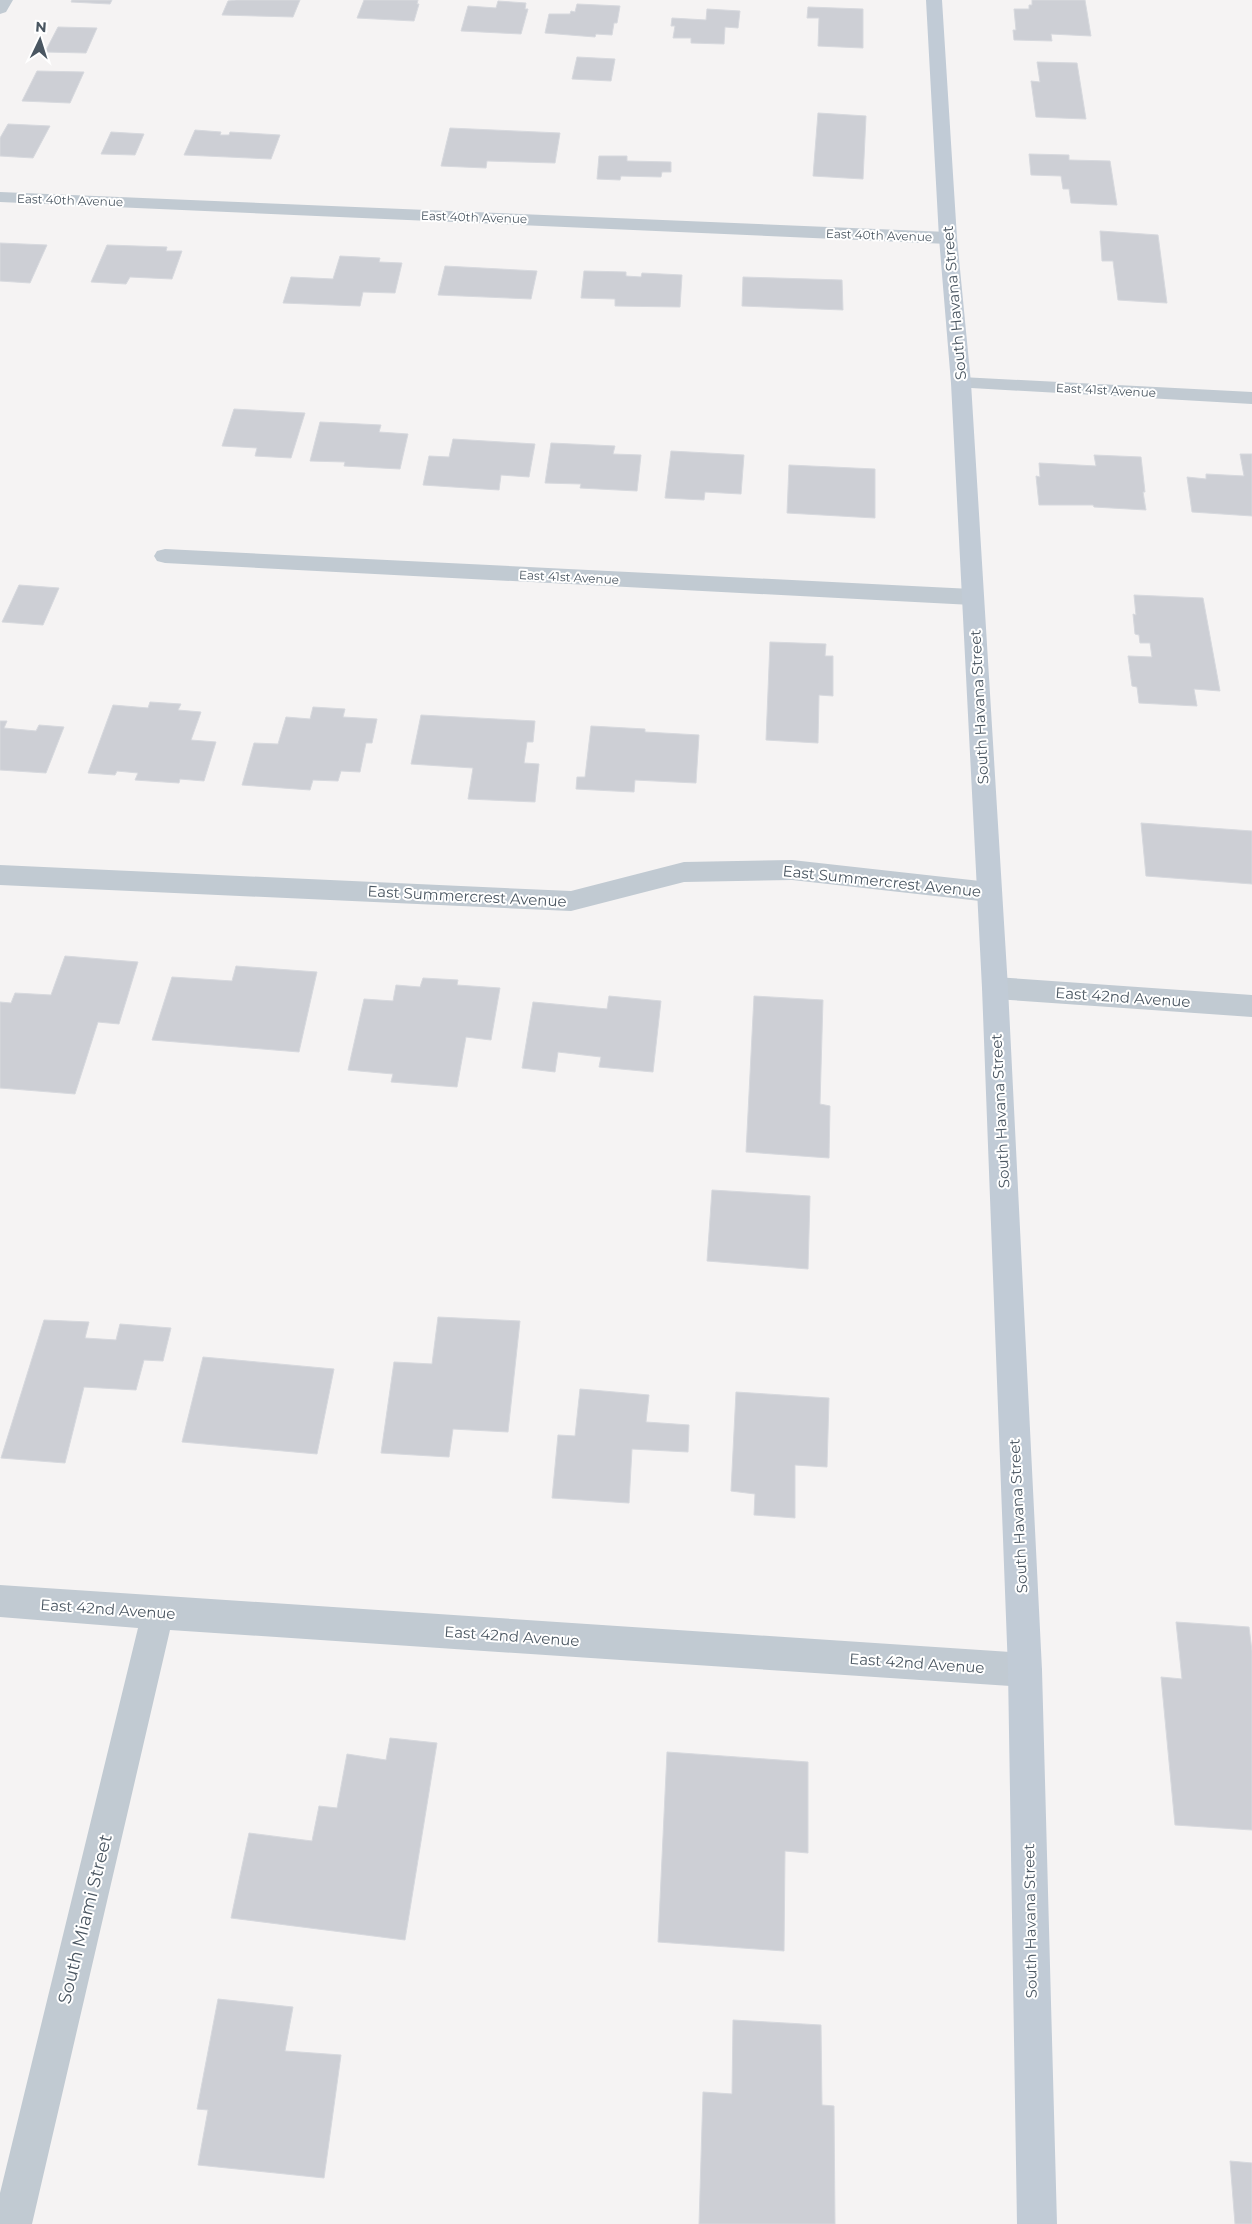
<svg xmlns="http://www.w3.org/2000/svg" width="1252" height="2224" viewBox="0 0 1252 2224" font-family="Montserrat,sans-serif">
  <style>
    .building { fill: #cdcfd5; stroke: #d7d9de }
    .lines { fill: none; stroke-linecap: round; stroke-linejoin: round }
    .street { fill: #c1cad2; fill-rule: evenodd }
    .secondary { fill: #c1cbd6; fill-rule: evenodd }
    .labels { text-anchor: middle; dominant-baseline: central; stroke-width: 4; stroke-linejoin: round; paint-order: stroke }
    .far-street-label { font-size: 12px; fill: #4a5661; stroke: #fff }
    .street-label { font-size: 15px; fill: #4a5661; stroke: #fff }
    .near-street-label { font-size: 18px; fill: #4a5661; stroke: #fff }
  </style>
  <rect width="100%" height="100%" fill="#f5f3f3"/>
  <path class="building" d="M72,0H112L110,4L71,2Z
    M236,0H300L293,17L222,15L228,1Z
    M364,0H418L417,4H419L414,21L357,18Z
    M1032,0H1085L1091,36L1051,34L1052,41L1014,40L1013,30H1016L1014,9H1029V5H1032Z
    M498,1L526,3L525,9H528L521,34L461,31L468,6L496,8Z
    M577,4L620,6L617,23H614L612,35L596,34L595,37L545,33L549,14H570L571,11L575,12Z
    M808,7L863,9V48L818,46L819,18H807Z
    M707,9L740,11L738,28L725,27L724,44L691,43V38H673L675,26H671L672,18L706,20Z
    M58,27L97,28L86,53L45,52Z
    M577,57L615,59L611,81L572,79Z
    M1037,62L1077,63L1086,119L1036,117L1031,81L1040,82Z
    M37,71L84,72L70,103L22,101Z
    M818,113L866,116L863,179L813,176Z
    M8,124L50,126L33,158L0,156V138Z
    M450,128L560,133L555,163L487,161L486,168L441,166Z
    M195,130L221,132L220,135H229L230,132L280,135L271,159L184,155Z
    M111,132L144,134L135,155L101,154Z
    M1029,154L1069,155V160L1110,161L1117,205L1071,203L1069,189H1063L1061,176L1031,175Z
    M599,156H627V161L671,162V172H662L661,177L621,176L620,180L597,179Z
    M1100,231L1158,235L1167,303L1118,300L1113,261H1102Z
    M0,243L47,245L30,283L0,281Z
    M107,245L167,247L166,251H182L172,279L130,277L126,284L91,282Z
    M340,256L380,258L379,262L402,263L395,293L363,292L360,306L283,303L291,277L333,279Z
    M445,266L537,271L531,299L438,295Z
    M584,271L626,272V276L641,277L642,273L682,275L680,307L615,306V299L581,298Z
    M743,277L842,280L843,310L742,306Z
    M234,409L305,413L291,458L255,456L257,448L222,446Z
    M320,422L381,425L379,432L408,434L400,469L344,466L345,462L310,461Z
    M453,439L535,444L529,477L501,475L499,490L423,485L429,456L449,457Z
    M551,443L615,446L613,454L641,455L637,491L580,488L581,484L545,483Z
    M671,451L744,455L741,494L705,492L704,500L665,498Z
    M1240,454H1252V516L1192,512L1187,477L1206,479V474L1244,476Z
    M1094,455L1141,457L1145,492H1143L1146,510L1094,507L1093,505H1039L1036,476L1040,477L1039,463L1096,466Z
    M789,465L875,469V518L787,513Z
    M19,585L59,588L43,625L2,622Z
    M1134,595L1203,598L1220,691L1194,689L1197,706L1139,703L1137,687L1132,686L1128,656L1152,657L1150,643H1140L1139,635L1135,634L1133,614L1136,615Z
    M770,642L826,644L825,656H833V696L819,695L818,743L766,740Z
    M150,702L181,704L178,710L201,712L191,740L216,742L204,781L180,779L179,783L135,780L138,773L117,771L115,775L88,773L113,705L148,708Z
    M313,707L345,709L343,717L377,719L372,743H366L360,772L341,771L338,781L313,780L310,790L242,785L254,743L278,744L286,717L310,719Z
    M421,715L535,721L533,742H527L524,763L539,764L535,802L468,799L473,768L411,764Z
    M0,721H7L4,728L36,731L39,725L64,727L46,773L0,770Z
    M591,726L645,729V732L699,735L696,783L635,780L634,792L576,789L577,777H585Z
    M1141,823L1252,831V884L1146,876Z
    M65,956L138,962L119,1024L98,1022L75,1094L0,1088V1002L11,1003L15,993L51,995Z
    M236,966L317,972L299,1052L152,1040L172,977L232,981Z
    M423,978L458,980L457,985L500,988L491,1040L466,1037L457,1087L391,1082L393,1074L348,1070L364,999L393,1001L396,985L420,987Z
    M609,996L661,1001L653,1072L599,1067L601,1057L558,1052L555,1072L522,1068L533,1002L607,1009Z
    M754,996L823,1000L820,1104L830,1106L829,1158L746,1152Z
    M712,1190L810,1196L808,1269L707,1261Z
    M438,1317L520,1321L508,1432L453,1429L449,1457L381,1453L394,1362L432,1364Z
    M44,1320L89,1322L85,1338L116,1340L120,1324L171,1328L163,1361L144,1360L136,1390L84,1387L65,1463L1,1458Z
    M203,1357L334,1369L317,1454L182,1442Z
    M580,1389L649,1395L646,1422L689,1425L688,1452L632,1449L629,1503L552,1498L558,1435L575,1436Z
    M736,1392L829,1398L827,1467L795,1465V1518L754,1515L755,1494L731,1491Z
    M1176,1622L1249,1627L1252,1651V1830L1175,1825L1161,1677L1182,1679Z
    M390,1738L437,1743L405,1940L231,1918L249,1833L312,1841L319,1806L337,1808L347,1754L386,1760Z
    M667,1752L808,1762V1853L785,1851L784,1951L658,1942Z
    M218,1999L293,2007L285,2051L341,2055L324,2178L198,2165L208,2110L197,2109Z
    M733,2020L821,2025L822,2105L834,2106L835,2224H699L703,2092L732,2094Z
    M1230,2161L1252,2163V2224H1235Z"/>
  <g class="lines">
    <path class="street" d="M0,0H13L6,12L0,14Z
      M0,192L948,232L954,234L957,238L954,242L948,244L0,202Z
      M961,377L1252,392V404L954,387L951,383L954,379Z
      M165,549L972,589L980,592L983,597L980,602L972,605L165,563L157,561L154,556L157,551Z
      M792,860L989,882L998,885L1002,892L998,899L989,902L792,880L684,882L571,911L0,885V865L571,891L684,862Z
      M995,977L1252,995V1017L995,999L986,996L982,988L986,980Z
      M0,1585L1025,1653L1037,1658L1042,1670L1037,1682L1025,1687L170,1630L32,2224H0V2193L138,1628L0,1617Z"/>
    <path class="secondary" d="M926,0H942L957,238L971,383L1008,988L1042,1670L1057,2224H1017L1008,1670L982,988L951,383L939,238Z"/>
  </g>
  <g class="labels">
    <g class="far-street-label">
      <text transform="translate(70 200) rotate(2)">East 40th Avenue</text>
      <text transform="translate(474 217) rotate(2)">East 40th Avenue</text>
      <text transform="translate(879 235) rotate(2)">East 40th Avenue</text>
      <text transform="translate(1106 390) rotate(3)">East 41st Avenue</text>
      <text transform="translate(569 577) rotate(3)">East 41st Avenue</text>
    </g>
    <g class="street-label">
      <text transform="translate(954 303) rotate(-95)">South Havana Street</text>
      <text transform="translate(979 707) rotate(-93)">South Havana Street</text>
      <text transform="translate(882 881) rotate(6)">East Summercrest Avenue</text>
      <text transform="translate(467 896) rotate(3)">East Summercrest Avenue</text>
      <text transform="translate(1123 997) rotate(4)">East 42nd Avenue</text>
      <text transform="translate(1000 1111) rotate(-93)">South Havana Street</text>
      <text transform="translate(1018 1516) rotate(-93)">South Havana Street</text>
      <text transform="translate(108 1609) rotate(4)">East 42nd Avenue</text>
      <text transform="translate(512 1636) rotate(4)">East 42nd Avenue</text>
      <text transform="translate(917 1663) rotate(4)">East 42nd Avenue</text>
      <text transform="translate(1030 1921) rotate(-91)">South Havana Street</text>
    </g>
    <g class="near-street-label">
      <text transform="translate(85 1919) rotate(-76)">South Miami Street</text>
    </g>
  </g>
  <g transform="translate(40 40) rotate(4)" stroke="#ffffff" stroke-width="4" paint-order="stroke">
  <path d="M0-4L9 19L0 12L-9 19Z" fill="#4a5661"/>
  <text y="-8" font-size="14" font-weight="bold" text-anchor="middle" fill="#4a5661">N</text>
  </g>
</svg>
